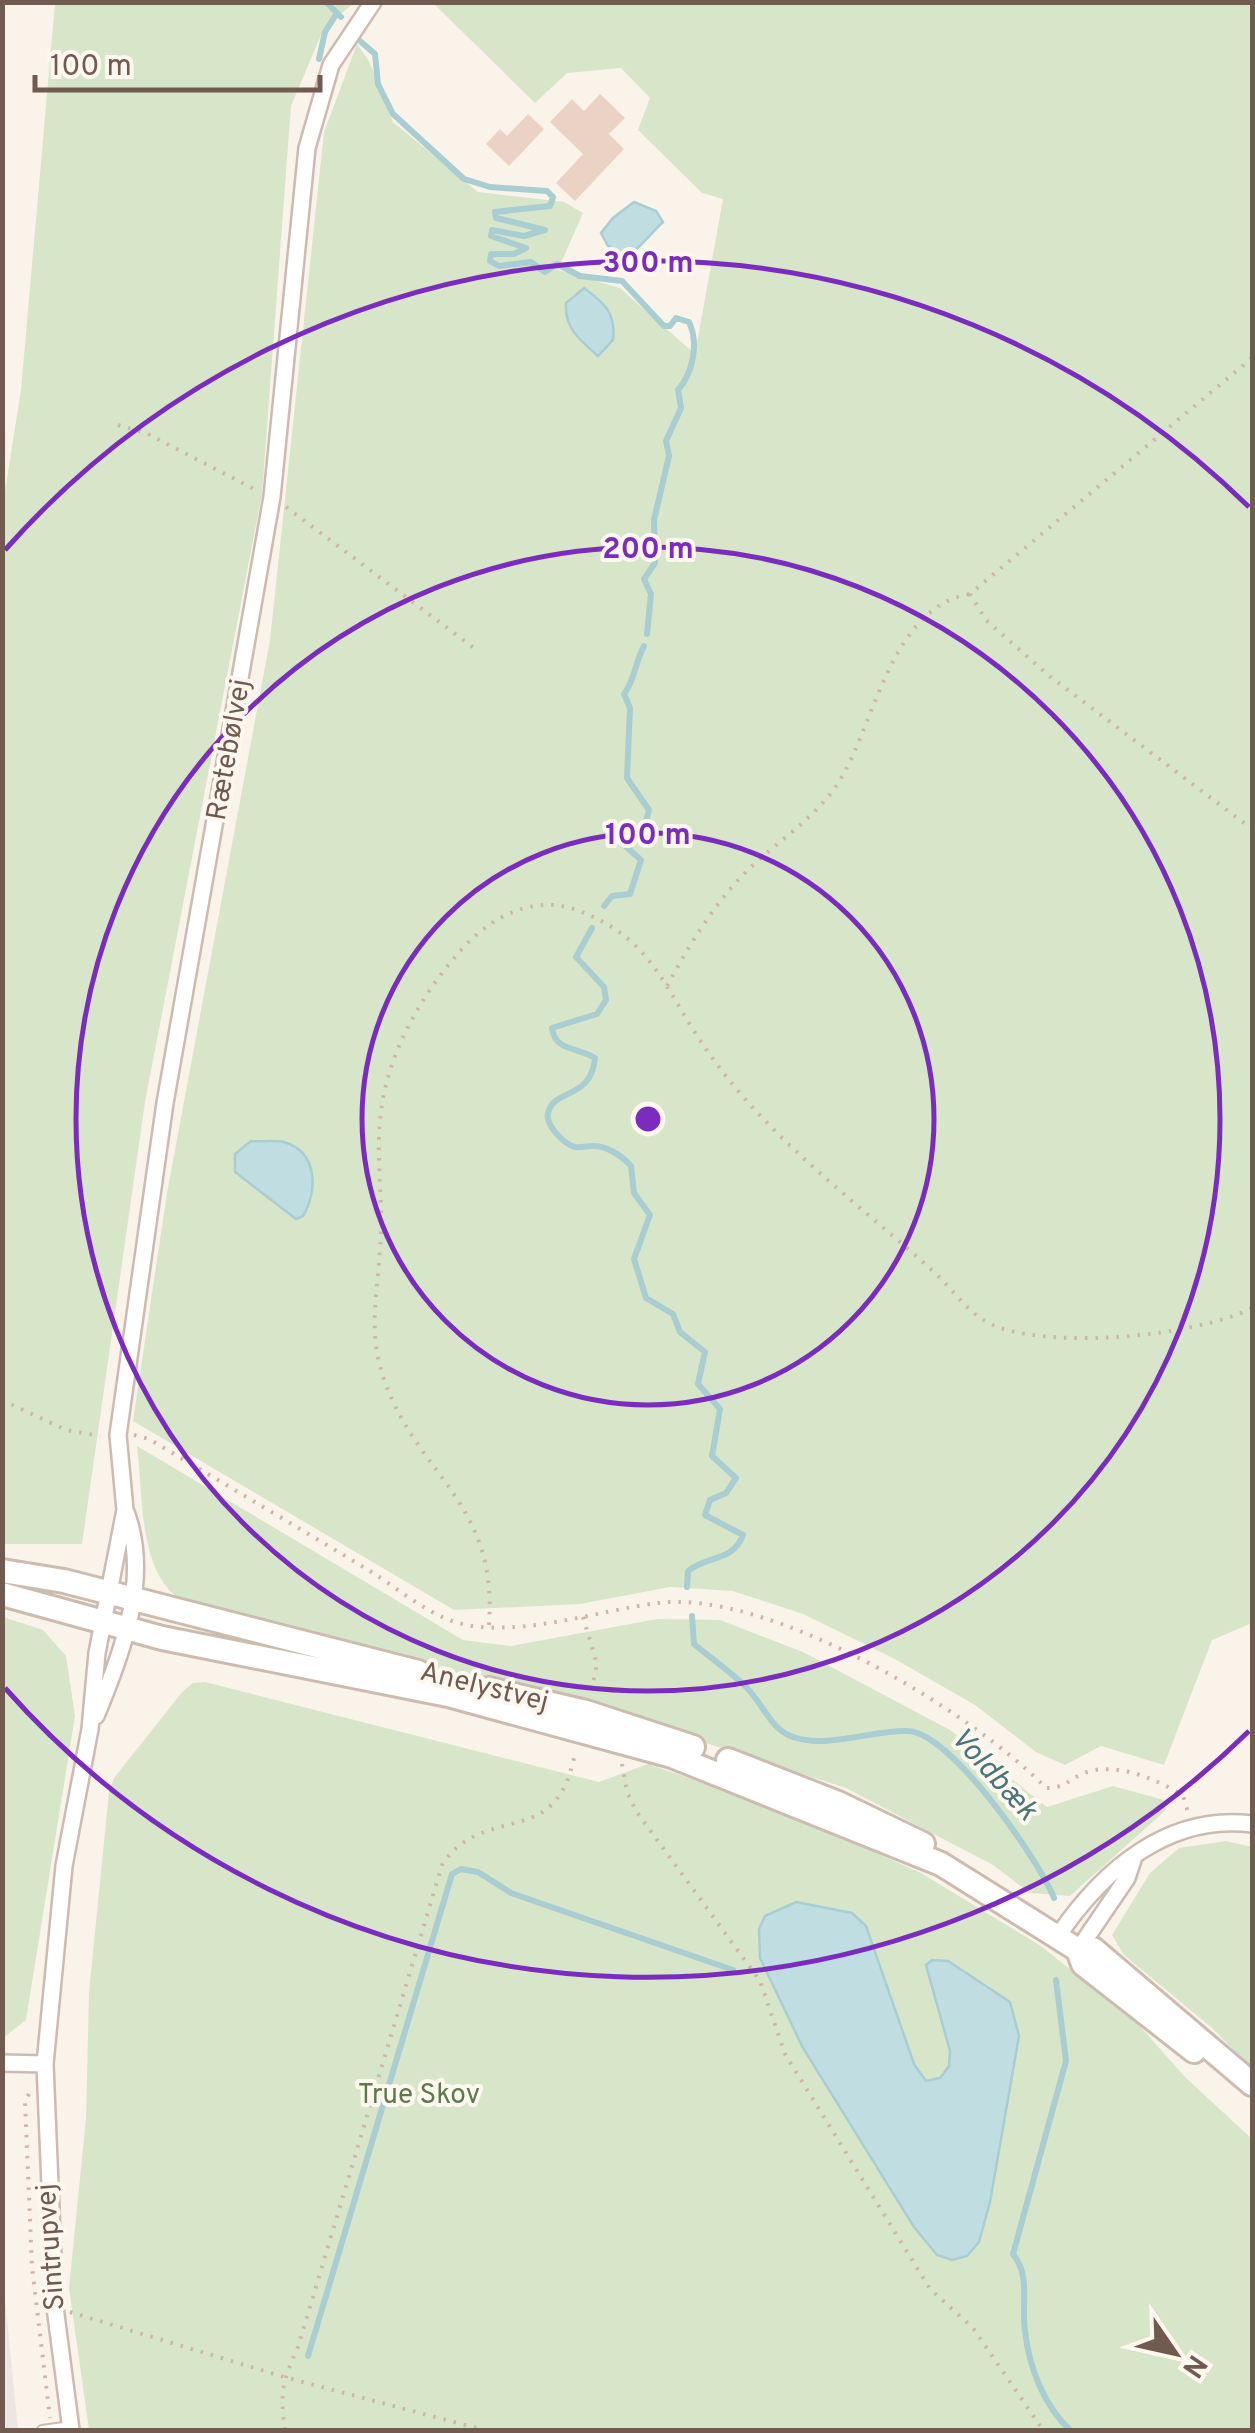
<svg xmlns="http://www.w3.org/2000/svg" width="1255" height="2433" viewBox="0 0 1255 2433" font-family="Overpass,sans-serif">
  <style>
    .industrial { fill: #ebe6e2 }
    .green { fill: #d7e6c9 }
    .water { fill: #c0dee1; stroke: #a8cdd2; stroke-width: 2.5 }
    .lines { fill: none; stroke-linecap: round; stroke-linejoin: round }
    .stream { stroke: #a8cdd2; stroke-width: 6 }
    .building { fill: #ecd2c5 }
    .lane-casing { stroke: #cbbbb1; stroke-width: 12 }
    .street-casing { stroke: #cbbbb1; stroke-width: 20 }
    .secondary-casing { stroke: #cdbbaf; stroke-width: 28 }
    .path { stroke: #d1b5a8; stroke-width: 4; stroke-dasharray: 2.5 8; stroke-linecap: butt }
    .lane { stroke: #fff; stroke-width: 8 }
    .street { stroke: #fff; stroke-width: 15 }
    .secondary { stroke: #fff; stroke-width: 22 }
    .ring { fill: none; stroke: #7b2cbf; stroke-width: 5 }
    .labels { text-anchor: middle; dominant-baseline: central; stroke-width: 8; stroke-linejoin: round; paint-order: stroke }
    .street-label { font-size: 28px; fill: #715a50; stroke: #fdf7f0 }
    .park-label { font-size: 28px; fill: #5d7a4d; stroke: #fdf7f0 }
    .water-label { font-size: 30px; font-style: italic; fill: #49757b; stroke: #fdf7f0 }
    .centre { fill: #7b2cbf; stroke: #fdf7f0; stroke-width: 5 }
    .ring-label { font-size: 30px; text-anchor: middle; font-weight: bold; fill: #7b2cbf; stroke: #fdf7f0; stroke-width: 8; stroke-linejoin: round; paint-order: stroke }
  </style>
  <rect width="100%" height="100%" fill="#faf3ea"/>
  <path class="industrial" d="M3,2279L18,2430H3Z"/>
  <path class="green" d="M55,3H354L324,28L291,106L262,494L145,1102L82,1544H3L2,510L21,390Z
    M433,3H1252V1623L1212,1640L1164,1765L1101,1746L1065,1765L1036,1752L975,1705L893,1658L803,1614L733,1591L670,1587L580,1604L454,1610L133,1421L167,1193L270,640L324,132L357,44L369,61L393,122L478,192L564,202L583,213L558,270L620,288L695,354L723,199L702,193L638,130L650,98L621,68L567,73L535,103Z
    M137,1446L463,1640L511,1646L657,1619L720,1620L803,1652L950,1730L1047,1807L1113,1786L1164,1800L1166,1810L1070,1896L1030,1893L993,1865L846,1788L581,1703L455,1674L180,1599C138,1572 143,1492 137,1446Z
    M3,1617L43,1630L66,1656L75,1716L26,2020L3,2038Z
    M205,1682L599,1782L648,1764L775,1808L921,1873L1041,1946L1138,2024L1185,2077L1252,2139V2430H89L69,2288L86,2118L89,1992L109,1792L114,1778L183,1691L193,1683Z
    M1226,1841L1252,1847V2069L1212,2028L1124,1955L1112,1935L1150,1873L1179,1848Z"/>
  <path class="water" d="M634,202L656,211L663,222C651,233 641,247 628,256L608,246L601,233L613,218Z
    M584,288C604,303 616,312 613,340L598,356C580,340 564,328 566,303Z
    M251,1141C261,1142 274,1140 284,1142C318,1152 318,1191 303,1216L296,1219L235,1172V1154Z
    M796,1902L852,1913L866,1926L914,2064L926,2081L940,2078L949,2066L950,2051L926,1965L932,1960L948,1961L1010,2002L1019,2036L990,2202L979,2242L967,2256L952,2260L937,2255L914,2227L803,2048L760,1958L759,1929L765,1916Z"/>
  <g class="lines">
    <path class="stream" d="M326,2L341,17
      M360,41L375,54L378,84L393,114L464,179L490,187L547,191L553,197L550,206L495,212L496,218L545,230L524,236L492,230L491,236L526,248L514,254H491L490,261L499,266L531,262L545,272L557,264L580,276L622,281L664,326H670L676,318L689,322C699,343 693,373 678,390L681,408L666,441L669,456L654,520L655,563L644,579L651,594L647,634
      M319,59L325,32L337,13
      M604,906L612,896L630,894L641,860L623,844L646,821L649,810L627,778L630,708L624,694C635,680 635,662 644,646
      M592,928L576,957L604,987L606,1000L597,1014L552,1028C555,1052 579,1047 595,1058C591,1100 554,1088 548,1113C545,1125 564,1144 575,1147C578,1148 588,1146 591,1146C606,1145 621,1155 631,1166L634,1193L650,1215L634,1259L646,1298L673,1314L680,1332L705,1352L698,1384L720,1409L712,1456L736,1478L726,1493L710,1500L705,1515L743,1535C733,1562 708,1555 688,1571L687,1587
      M692,1616L694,1644C712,1659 731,1672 747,1688C763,1704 771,1730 793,1737C828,1749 871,1730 907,1731C950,1731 1038,1859 1054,1898
      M1056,1980L1066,2061L1013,2254C1031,2276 1021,2303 1025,2331C1029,2367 1044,2406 1070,2430
      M308,2356L452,1874L461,1869L478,1872L511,1893L733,1970"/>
  </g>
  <path class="building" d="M600,94L625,118L609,134L624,149L575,201L556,183L583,154L550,122L572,99L584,111Z
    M528,114L544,129L509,166L486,144L500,129L507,136Z"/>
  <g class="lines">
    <g class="lane-casing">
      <path id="lane" d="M42,2430L71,2426"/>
    </g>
    <g class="street-casing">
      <path id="street" d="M96,1716C122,1654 151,1578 126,1512
        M1058,1936C1102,1871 1168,1813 1252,1824
        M1078,1950L1127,1878L1133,1860
        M2,2063L45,2064
        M71,2430L55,2307L45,2064L64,1866L90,1729L97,1653L125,1510L118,1435L165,1103L272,497L307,148L331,65L373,2"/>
    </g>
    <g class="secondary-casing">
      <path id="secondary" d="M2,1571L64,1581L418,1672
        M2,1594L162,1638L448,1695L672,1756L941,1864L1078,1950L1093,1949L1252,2084
        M488,1689L586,1712L693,1747
        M728,1760L838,1803L923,1844
        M1078,1950L1083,1964L1194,2051"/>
    </g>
    <path class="path" d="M1252,358L970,594L986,620L1048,675L1252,829
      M118,425L146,433L256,490
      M286,507L474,648
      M667,986C690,944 716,900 751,867C783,837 821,814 843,775C876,716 894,606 970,594
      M2,1400L66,1430L100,1436
      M134,1435L149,1439C223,1483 297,1527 370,1571C396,1587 426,1613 455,1622C512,1640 600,1610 658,1603C768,1589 970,1710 1046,1788C1064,1788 1067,1781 1082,1774C1112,1760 1158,1779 1183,1796L1188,1812
      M583,1617L597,1664L591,1693
      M489,1625C498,1504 421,1478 386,1385C367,1335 377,1299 380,1249C384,1204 375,1156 381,1111C388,1055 419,999 455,957C483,922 528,894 574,909C656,938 664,992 711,1056C772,1142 857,1202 934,1272C956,1292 968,1316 998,1327C1059,1349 1196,1336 1252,1308
      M622,1764L627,1792L636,1811L760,1981L785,2054L930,2289L973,2328L1043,2430
      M29,2094L25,2101L32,2267L50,2418
      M70,2312L284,2377L484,2430
      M285,2430C280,2393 282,2382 298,2347L442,1865C473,1816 528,1834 555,1801C568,1787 571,1768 576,1751"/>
    <use href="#lane" class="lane"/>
    <use href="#street" class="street"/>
    <use href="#secondary" class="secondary"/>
  </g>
  <g class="ring">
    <circle cx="648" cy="1119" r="286"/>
    <circle cx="648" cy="1119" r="572"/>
    <path d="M1249 1731A858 858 0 0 1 5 1688M5 550A858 858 0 0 1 1249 507"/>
  </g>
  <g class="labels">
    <g class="street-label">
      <text transform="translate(230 750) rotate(-80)">Rætebølvej</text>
      <text transform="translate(484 1688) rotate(14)">Anelystvej</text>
      <text transform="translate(52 2247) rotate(-94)">Sintrupvej</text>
    </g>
    <g class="park-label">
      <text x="419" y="2096">True Skov</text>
    </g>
    <g class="water-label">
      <text transform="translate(993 1775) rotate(48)">Voldbæk</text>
    </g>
  </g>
  <circle cx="648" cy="1119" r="15" class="centre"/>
  <g class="ring-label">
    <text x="648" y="272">300 m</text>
    <text x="648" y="558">200 m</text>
    <text x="648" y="844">100 m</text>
  </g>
  <rect width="1255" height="2433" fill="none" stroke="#715a50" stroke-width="10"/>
  <g transform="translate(1175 2353) rotate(124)" stroke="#fdf7f0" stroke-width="8" paint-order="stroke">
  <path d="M0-8L18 38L0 25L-18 38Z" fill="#715a50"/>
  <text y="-15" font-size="28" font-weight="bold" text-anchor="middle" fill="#715a50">N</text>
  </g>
  <path d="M35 75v15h285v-15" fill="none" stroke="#715a50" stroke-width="5"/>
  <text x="50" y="75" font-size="30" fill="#715a50" stroke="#fdf7f0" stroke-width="8" paint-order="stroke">100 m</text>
</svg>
